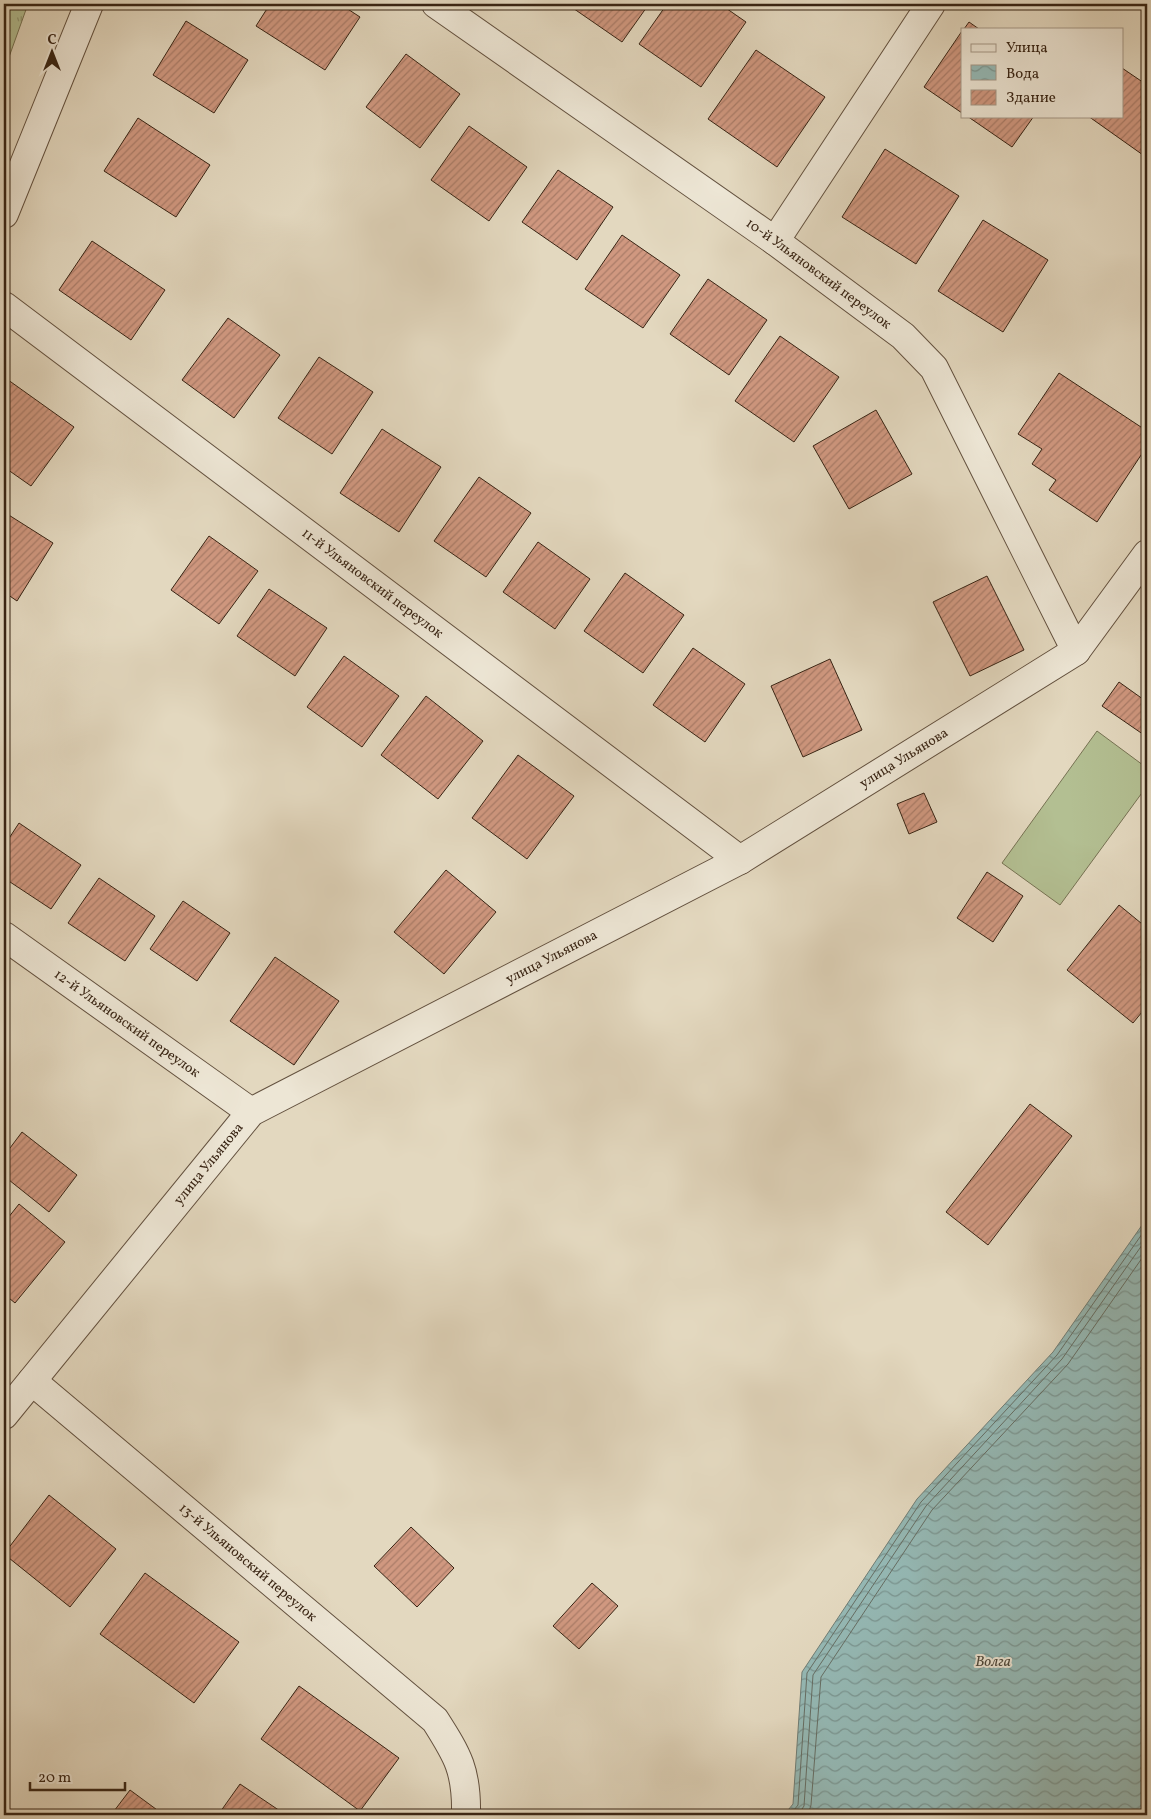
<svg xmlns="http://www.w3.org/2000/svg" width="1151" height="1819" viewBox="0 0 1151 1819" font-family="Vollkorn,serif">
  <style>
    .grass { fill: url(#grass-tufts); stroke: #767253 }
    .garden { fill: #b3bf92; stroke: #767253 }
    .water { fill: url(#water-waves); stroke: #707d75 }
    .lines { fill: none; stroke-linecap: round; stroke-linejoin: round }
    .shore { stroke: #666e64; stroke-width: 1 }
    .building { fill: url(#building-hatch); stroke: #382414 }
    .minor-casing { stroke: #63513f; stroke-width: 30 }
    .minor { stroke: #ede6d5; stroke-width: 28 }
    .labels { text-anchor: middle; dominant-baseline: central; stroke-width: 4; stroke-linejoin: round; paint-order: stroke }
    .street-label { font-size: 14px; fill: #382414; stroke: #ede6d5 }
    .water-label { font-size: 15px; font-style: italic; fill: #4f493c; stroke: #ede6d5 }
  </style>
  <defs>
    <pattern id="grass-tufts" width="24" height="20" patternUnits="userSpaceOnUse" patternTransform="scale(1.25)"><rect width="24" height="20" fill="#b3bf92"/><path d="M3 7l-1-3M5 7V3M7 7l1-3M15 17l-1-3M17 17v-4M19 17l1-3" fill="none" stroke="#939b76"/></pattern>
    <pattern id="water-waves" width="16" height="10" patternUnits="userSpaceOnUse" patternTransform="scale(1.25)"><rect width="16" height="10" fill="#95b9b5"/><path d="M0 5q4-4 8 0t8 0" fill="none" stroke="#7b9692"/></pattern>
    <pattern id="building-hatch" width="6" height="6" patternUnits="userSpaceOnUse" patternTransform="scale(1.25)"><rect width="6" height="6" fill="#d09880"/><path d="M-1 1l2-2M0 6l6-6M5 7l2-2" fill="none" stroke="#aa7c68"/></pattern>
  </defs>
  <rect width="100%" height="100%" fill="#e3d8bf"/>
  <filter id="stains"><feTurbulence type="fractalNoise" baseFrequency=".004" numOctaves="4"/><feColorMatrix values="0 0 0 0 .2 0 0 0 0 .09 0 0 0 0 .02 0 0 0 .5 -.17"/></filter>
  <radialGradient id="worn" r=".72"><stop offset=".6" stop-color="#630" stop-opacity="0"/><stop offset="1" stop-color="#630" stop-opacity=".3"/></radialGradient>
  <path class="grass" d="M4,4H28L4,71Z"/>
  <path class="garden" d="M1097,731L1147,768V786L1060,905L1002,863Z"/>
  <path class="water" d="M1147,1218V1815H784L793,1804L802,1672L917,1499L1053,1352Z"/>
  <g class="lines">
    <path class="shore" d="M790,1815L798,1805L807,1673L921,1502L1057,1355L1147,1227
      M798,1815L804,1806L813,1675L926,1506L1062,1359L1147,1238
      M808,1815L811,1805L821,1677L932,1510L1068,1364L1147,1251"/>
  </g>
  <path class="building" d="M270,4H340L360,17L325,70L256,26Z
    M567,4H649L622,42Z
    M667,4H720L746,22L701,87L639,44Z
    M186,21L248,60L214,113L153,75Z
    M969,22L979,29H964Z
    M962,31V113L924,87Z
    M756,50L825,97L777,167L708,119Z
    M406,54L460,94L420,148L366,107Z
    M1122,68L1147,85V150L1143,155L1088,116H1122Z
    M967,116H1034L1012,147Z
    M138,118L210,165L176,217L104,171Z
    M469,126L527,167L489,221L431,180Z
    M885,149L959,196L916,264L842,217Z
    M558,170L613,207L577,260L522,222Z
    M983,220L1048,260L1003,332L938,291Z
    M622,235L680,275L643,328L585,289Z
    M92,241L165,290L131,340L59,290Z
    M708,279L767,320L729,375L670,334Z
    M228,318L280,355L234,418L182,380Z
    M780,336L839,377L794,442L735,401Z
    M319,357L373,392L332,454L278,418Z
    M1059,373L1147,431V446L1097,522L1049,490L1056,480L1032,464L1042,449L1018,434Z
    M4,377L74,427L31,486L4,467Z
    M876,410L912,474L849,509L813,446Z
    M382,429L441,467L399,532L340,493Z
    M479,477L531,513L486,577L434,541Z
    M4,512L53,543L17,601L4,592Z
    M209,536L258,571L219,624L171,590Z
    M538,542L590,579L555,629L503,592Z
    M625,573L684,615L643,673L584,631Z
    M987,576L1024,650L970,676L933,602Z
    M269,589L327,628L295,676L237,636Z
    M693,648L745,684L705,742L653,705Z
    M344,656L399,696L362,747L307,707Z
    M830,659L862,730L803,757L771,686Z
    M1119,682L1147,702V737L1102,706Z
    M426,696L483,741L438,799L381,755Z
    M518,755L574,796L527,859L472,818Z
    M924,793L937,822L909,834L897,804Z
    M19,823L81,865L51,909L4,878V846Z
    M446,870L496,912L444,974L394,932Z
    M987,872L1023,896L993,942L957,918Z
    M99,878L155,916L125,961L68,923Z
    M183,901L230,933L197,981L150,949Z
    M1119,905L1147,928V1006L1133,1023L1067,970Z
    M275,957L339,1001L294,1065L230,1021Z
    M1030,1104L1072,1136L988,1245L946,1212Z
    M22,1132L77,1175L49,1212L4,1176V1156Z
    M19,1204L65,1242L15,1303L4,1294V1223Z
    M49,1495L116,1549L70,1607L4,1554Z
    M411,1527L454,1568L417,1607L374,1566Z
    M145,1573L239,1642L194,1703L100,1634Z
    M592,1583L618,1606L579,1649L553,1626Z
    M299,1686L399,1758L360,1811L261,1739Z
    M240,1784L286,1815H218Z
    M130,1790L164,1815H111Z"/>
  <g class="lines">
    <g class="minor-casing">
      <g id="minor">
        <path id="s1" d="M436,4L775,241L903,336L934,368L1076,651"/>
        <path d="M4,214L89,4"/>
        <path d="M775,241L931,4"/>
        <path id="s2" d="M4,306L740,860"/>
        <path id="s3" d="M4,936L251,1112"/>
        <path id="s4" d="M32,1381L435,1720C458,1756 467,1771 466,1815"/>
        <path id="s5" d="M4,1415L251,1112L740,860L1076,651L1147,554"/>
      </g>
    </g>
    <use href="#minor" class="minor"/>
  </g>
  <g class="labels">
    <g class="street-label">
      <text stroke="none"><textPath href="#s1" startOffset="468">10-й Ульяновский переулок</textPath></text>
      <text stroke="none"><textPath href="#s2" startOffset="461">11-й Ульяновский переулок</textPath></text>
      <text stroke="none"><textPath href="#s5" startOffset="1134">улица Ульянова</textPath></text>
      <text stroke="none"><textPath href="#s5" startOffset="729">улица Ульянова</textPath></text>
      <text stroke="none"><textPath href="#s3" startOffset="151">12-й Ульяновский переулок</textPath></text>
      <text stroke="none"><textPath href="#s5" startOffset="324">улица Ульянова</textPath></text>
      <text stroke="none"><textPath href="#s4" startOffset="282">13-й Ульяновский переулок</textPath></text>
    </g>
    <g class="water-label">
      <text x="993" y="1662">Волга</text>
    </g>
  </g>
  <rect width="1151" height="1819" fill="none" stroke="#e3d8bf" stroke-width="20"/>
  <rect x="5" y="5" width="1141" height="1809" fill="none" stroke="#382414" stroke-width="2.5"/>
  <rect x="10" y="10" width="1131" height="1799" fill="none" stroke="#382414"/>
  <rect x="961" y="28" width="162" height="90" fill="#ede6d5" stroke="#a59888"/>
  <rect x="971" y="44" width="25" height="8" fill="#ede6d5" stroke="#a59888"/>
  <text x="1006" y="52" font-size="15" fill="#382414">Улица</text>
  <rect x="971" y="65" width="25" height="15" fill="url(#water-waves)" stroke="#a59888"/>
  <text x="1006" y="78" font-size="15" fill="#382414">Вода</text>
  <rect x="971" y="90" width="25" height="15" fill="url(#building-hatch)" stroke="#a59888"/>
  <text x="1006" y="102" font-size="15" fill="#382414">Здание</text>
  <g transform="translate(52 52)" stroke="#ede6d5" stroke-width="4" paint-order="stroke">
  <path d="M0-4L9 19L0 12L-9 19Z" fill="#382414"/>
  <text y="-8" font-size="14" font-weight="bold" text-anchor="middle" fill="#382414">С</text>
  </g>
  <path d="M30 1782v8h95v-8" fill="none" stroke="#382414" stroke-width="2.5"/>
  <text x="38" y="1782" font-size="15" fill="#382414" stroke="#ede6d5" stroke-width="4" paint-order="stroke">20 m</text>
  <rect width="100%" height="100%" filter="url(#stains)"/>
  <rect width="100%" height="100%" fill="url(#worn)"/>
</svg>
